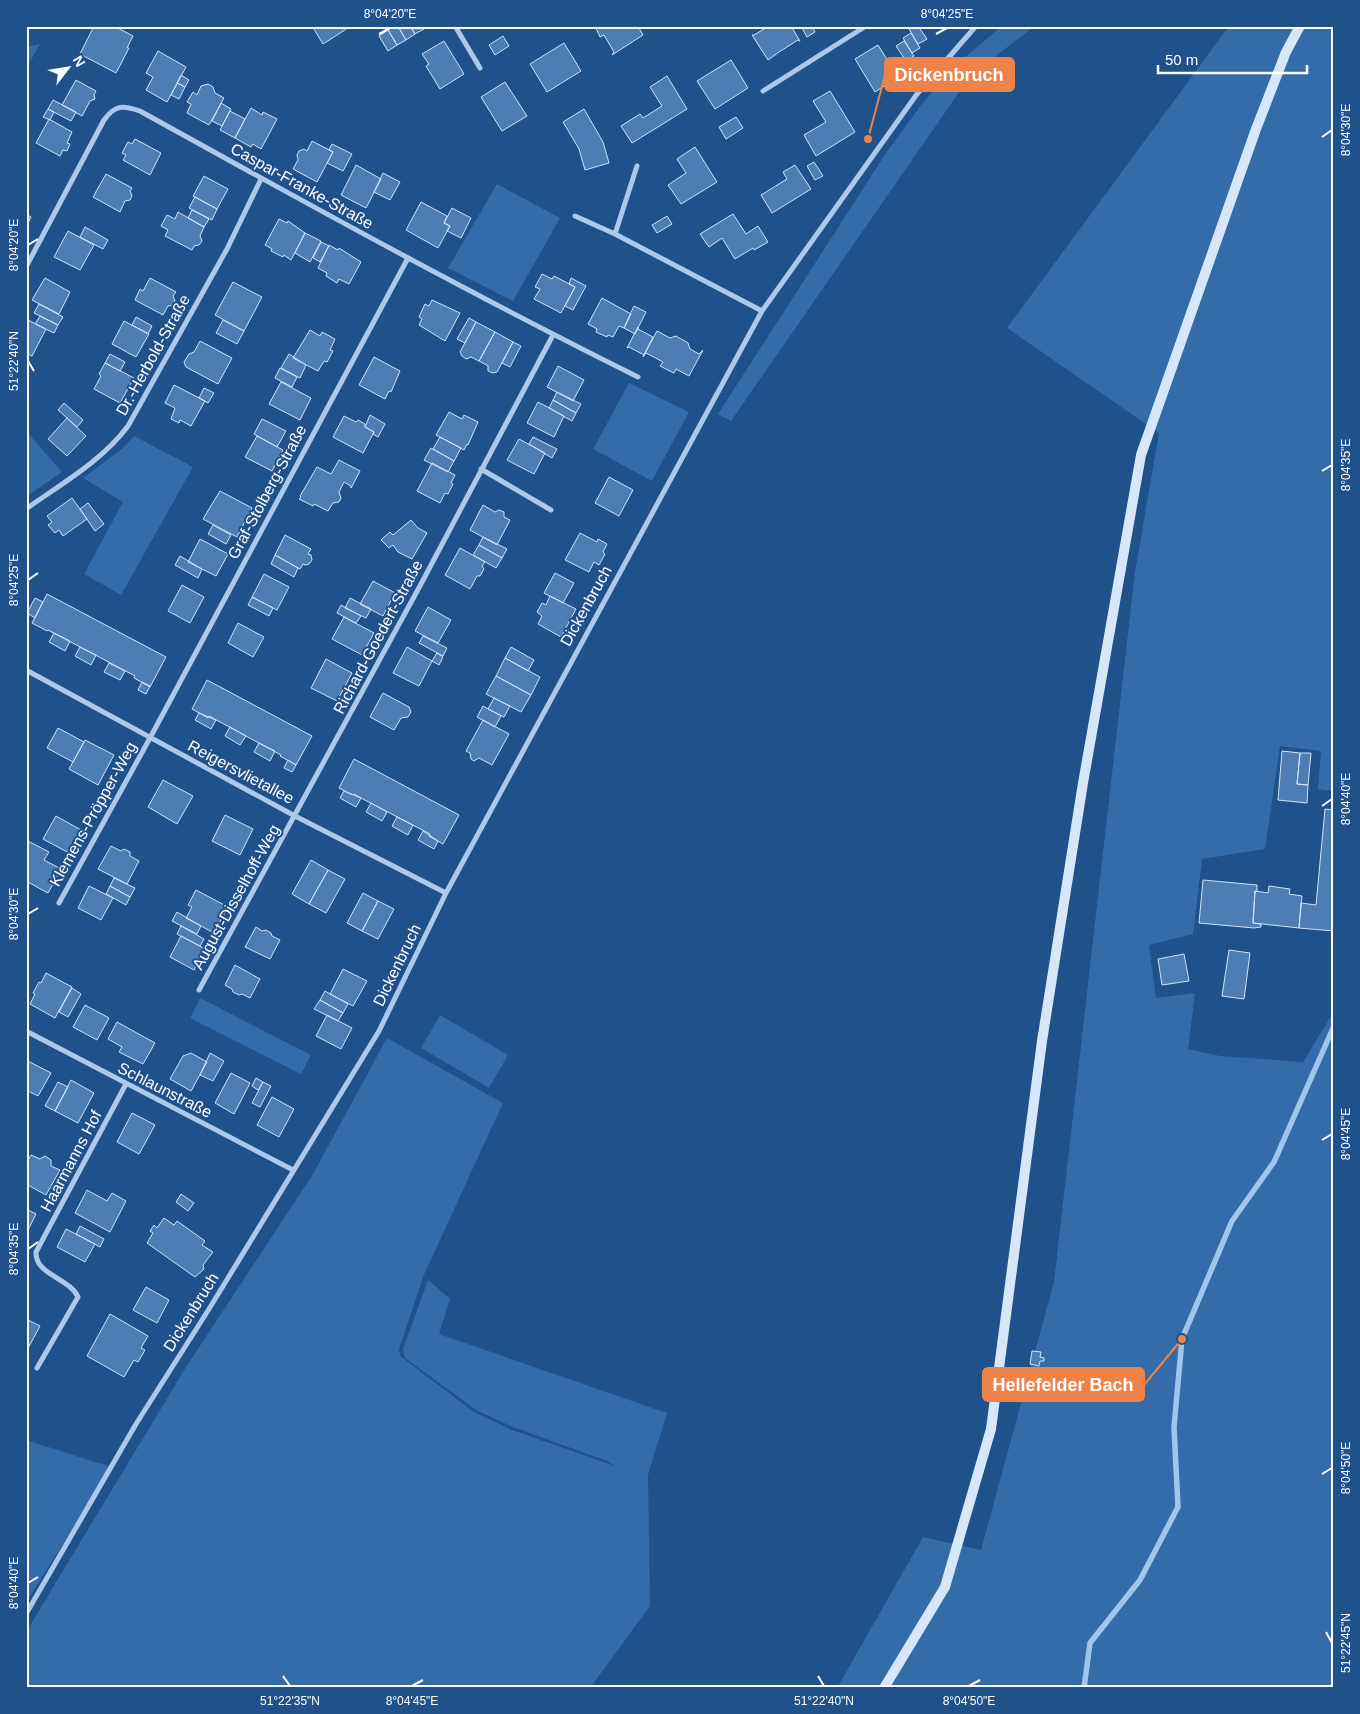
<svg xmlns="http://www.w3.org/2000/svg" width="1360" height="1714" viewBox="0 0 1360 1714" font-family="Helvetica,sans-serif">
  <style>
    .green { fill: #336ca8 }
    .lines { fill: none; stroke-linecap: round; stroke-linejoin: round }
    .stream { stroke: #9fc6ed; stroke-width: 5.5 }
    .building { fill: #4c7eb4; stroke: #d0e4f8 }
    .street { stroke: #abcaeb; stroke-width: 5 }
    .secondary { stroke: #d7e7f9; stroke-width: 10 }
    .ticks { fill: none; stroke: #fff; stroke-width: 2 }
    .labels { text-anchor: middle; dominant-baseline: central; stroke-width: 4; stroke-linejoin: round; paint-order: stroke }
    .street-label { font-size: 16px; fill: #fff; stroke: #1f518b }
    .leader { fill: none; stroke: #ee8249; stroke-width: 2 }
    .callout-dot { fill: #ee8249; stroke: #1f518b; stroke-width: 2 }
    .callout { fill: #ee8249; stroke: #ee8249; stroke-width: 2 }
    .callout-label { font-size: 18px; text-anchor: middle; font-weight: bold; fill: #fff }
    .neatline { fill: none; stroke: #fff; stroke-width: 2 }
    .ticks-label { font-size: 12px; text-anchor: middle; fill: #fff }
  </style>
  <rect width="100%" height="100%" fill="#1f518b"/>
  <path class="green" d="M1002,26H1035L971,75L731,421L718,414L886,153L921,105L957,64Z
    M1229,26H1334V791L1318,789L1321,751L1280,746L1265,849L1202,859L1193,934L1149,945L1156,998L1195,993L1188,1049L1220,1056L1303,1062L1334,1011V1688H837L923,1537L981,1550L1054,1282L1135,572L1159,433L1007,328Z
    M40,44L26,69V47Z
    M497,184L560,218L513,301L448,268Z
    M629,383L689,412L652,481L593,449Z
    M26,431L62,472L26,497Z
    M134,436L193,467L121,595L84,574L123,502L83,478L123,448Z
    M200,998L311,1055L301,1074L190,1018Z
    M440,1015L508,1055L489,1088L421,1048Z
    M387,1038L503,1103L423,1277L399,1349L400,1356L474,1412L512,1430L615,1466L607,1461L513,1427L476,1410L405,1358L403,1349L428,1280L450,1299L439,1334L667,1413L648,1475L650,1606L590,1688H26V1632L186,1367L313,1174Z
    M26,1440L111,1467L26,1603Z"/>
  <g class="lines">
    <path class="stream" d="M1084,1688L1090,1643L1140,1580L1178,1507L1174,1427L1182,1339L1232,1221L1274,1162L1334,1026"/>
  </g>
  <path class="building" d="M94,26H114L133,36L127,48H129L116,73L80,54Z
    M312,26H351L323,44Z
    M394,26H398L406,40L397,45L388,30Z
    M398,26H410L415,34L406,40Z
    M410,26H422L424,29L415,34Z
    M595,26H638L643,35L612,55L614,52L604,35L600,37Z
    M769,26H791L800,41L798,40L779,52L768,60L752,35H754Z
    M801,26H812L815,32L807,37Z
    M914,26H918L927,39L918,44L909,29Z
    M388,30L397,45L388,51L379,36Z
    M911,33L920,48L912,53L903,38Z
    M503,36L509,46L495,55L489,45Z
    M444,41L464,74L440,89L426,66L429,64L422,54Z
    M904,41L914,56L906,61L896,46Z
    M564,43L581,71L547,92L530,64Z
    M878,45L898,77L875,92L855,59Z
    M158,51L186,67L167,102L146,90L153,77L146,73Z
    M731,60L748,88L715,109L697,81Z
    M181,75L189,80L185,87L177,83Z
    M667,76L687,109L632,143L621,126L640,114L643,118L662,106L650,87Z
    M76,80L96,91L94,95L95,99L90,101L82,116L62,105Z
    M505,82L527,116L502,131L481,97Z
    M177,83L185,87L179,99L171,95Z
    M208,84L213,87L215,93L224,98L209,125L187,113L191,104L187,102L193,92L197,95L201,86Z
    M830,91L855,132L816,156L804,135L826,122L813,101Z
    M53,100L76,112L71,121L48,109Z
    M221,103L231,109L222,126L212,121Z
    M251,108L262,115L263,112L277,119L261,149L253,144L251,147L235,138Z
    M48,109L54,112L50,120L43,117Z
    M584,109L603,142L609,163L585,170L579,149L563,122Z
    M230,111L245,119L235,138L220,130Z
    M736,117L743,128L726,139L719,127Z
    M49,119L72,132L67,143L70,144L67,151L63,150L60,156L36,143Z
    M135,139L161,153L150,175L123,160L126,155L122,153L128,142L132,144Z
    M312,141L333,152L317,182L293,169L298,160L297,155L299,151L304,149L307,151Z
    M332,144L352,154L343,171L327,163L333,152L329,150Z
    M695,147L717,182L681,204L668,185L686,173L677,159Z
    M814,162L823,176L815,180L807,166Z
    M356,165L381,179L366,208L341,195Z
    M795,165L811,189L772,213L761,195L787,179L783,172Z
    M383,173L400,182L390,200L374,192Z
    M106,174L132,188L130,191L132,196L130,200L125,201L120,212L93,197Z
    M204,176L228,189L217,209L193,196Z
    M195,197L217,209L212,220L189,208Z
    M421,202L447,216L444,223L450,226L438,248L406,230Z
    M452,208L471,218L461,238L447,231L450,226L444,223Z
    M192,210L209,219L204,227L188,218Z
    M178,212L204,227L200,236L202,241L199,245L194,246L192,250L165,236L168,230L161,226L167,215L175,219Z
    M26,214L31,217L26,227Z
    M733,214L746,234L758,226L768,242L754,250L753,248L735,259L722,238L709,247L700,234Z
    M667,216L672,224L657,233L652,225Z
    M279,219L287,223L288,221L305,233L291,260L284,255L283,257L271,251L272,249L265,245Z
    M85,227L108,240L103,249L80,237Z
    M68,231L94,245L80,270L54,257Z
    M305,233L321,241L310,262L295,253Z
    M321,242L329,246L320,262L313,258Z
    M329,245L338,250L339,248L361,262L349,284L339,279L337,283L326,276L327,273L318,268Z
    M542,274L552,279L554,276L575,287L561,313L534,299L540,289L535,287Z
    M45,278L70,292L59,314L32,300Z
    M150,278L176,292L173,296L175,301L173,305L168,306L163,315L135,300L140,289L143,291Z
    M571,278L586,286L573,310L565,306L575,287L569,284Z
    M233,282L262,297L244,331L215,315Z
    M602,298L631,314L624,328L619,326L613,337L608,335L607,337L596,332L597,329L588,324Z
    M432,300L460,313L445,341L419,325L422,319L419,317L425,304L429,306Z
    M39,304L63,317L58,325L34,313Z
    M634,306L646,312L635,334L624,328Z
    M40,316L58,325L54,333L35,324Z
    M136,317L152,326L148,334L132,325Z
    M469,318L476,322L465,343L457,339Z
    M26,319L46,329L32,356L26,353Z
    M223,320L244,331L237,344L216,333Z
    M124,321L149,334L136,357L112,344Z
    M476,322L495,332L479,361L471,357L466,359L462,356L460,352Z
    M638,327V329L653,337L644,355L629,347L627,348Z
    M310,330L320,336L322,332L335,339L330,350L333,351L327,362L324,361L318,371L293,358Z
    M657,331L670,338L676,336L688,343L690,349L699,354L703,350L689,376L676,369L674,373L660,366L663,362L646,353L643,357Z
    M495,332L513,342L497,372L493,373L488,371V366L479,361Z
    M200,341L232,358L218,384L186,367L184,362L189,354L194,352Z
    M513,342L521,346L510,367L502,363Z
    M110,354L125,362L120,371L105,363Z
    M289,354L306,365L300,378L281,368Z
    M374,357L400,371L391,392L389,391L385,399L359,385Z
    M105,363L134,378L120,403L94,389L101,376L99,374Z
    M558,366L584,380L573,401L547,387Z
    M280,368L297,377L292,387L275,378Z
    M281,382L311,398L300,420L269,404Z
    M174,385L205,401L191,426L180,420L179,423L171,419L175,408L165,403Z
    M204,388L214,393L208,403L199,398Z
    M557,392L581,404L576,413L553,400Z
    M553,400L576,413L572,421L549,408Z
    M538,402L564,416L554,437L527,423Z
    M64,403L83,420L77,427L58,410Z
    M449,412L462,419L464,415L478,422L468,445L467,444L464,450L436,435Z
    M370,415L385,424L378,437L373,434L374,432L365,427Z
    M344,416L356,422L358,420L365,424V427L374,432L363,453L333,437Z
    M67,418L86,436L67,456L48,439Z
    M262,419L286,431L277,447L254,434Z
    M257,436L283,450L272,471L245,457Z
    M440,437L461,448L454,461L433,449Z
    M533,437L557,449L552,458L529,444Z
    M519,439L545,453L534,474L507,460Z
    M431,448L454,461L448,472L424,460Z
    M339,460L360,471L351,488V486L344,482L339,492L341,498L339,502L333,503L328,511L314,504L313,506L299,499L301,497L300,496L317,467L331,474Z
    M432,463L455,475L451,483L453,484L448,494L445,493L440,503L417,491Z
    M609,477L633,490L619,516L595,503Z
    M220,491L252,508L237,537L203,519Z
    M72,498L87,519L63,536L59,530L55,533L48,525L52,522L47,516Z
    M88,503L104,524L95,531L80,509Z
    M483,505L495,512L499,510L504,512V517L510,520L497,545L470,530Z
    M411,520L418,528L427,533L412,559L398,552L393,545L389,548L381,540L390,532L393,535Z
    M213,525L231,535L226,544L208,534Z
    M580,533L597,542L598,539L607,544L603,552L605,554L599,565L594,562L589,572L565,560Z
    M285,535L311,549L308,554L311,555L312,560L309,564L305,565L303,564L300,569L275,555Z
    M483,537L507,549L502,558L479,545Z
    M200,539L228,554L216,576L188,562Z
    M479,545L502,558L496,568L473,555Z
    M460,548L485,562L482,566L484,569L480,576H477L470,589L445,575Z
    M275,555L298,568L294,577L271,564Z
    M180,556L202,569L198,578L175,565Z
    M555,573L574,583L563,603L544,593Z
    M264,574L289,587L277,610L252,597Z
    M373,581L395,593L383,616L360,604Z
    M182,585L204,597L190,623L168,611Z
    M47,594L166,657L150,687L134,678L135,676L48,630L47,631L32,623Z
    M550,596L576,609L561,637L538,624L542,616L537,612L542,603L546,605Z
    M252,597L273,608L269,616L248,605Z
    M35,598L43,602L35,618L27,613Z
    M350,598L371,609L366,618L345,608Z
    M341,605L361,616L356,623L337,613Z
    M428,607L451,620L438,643L415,631Z
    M344,617L374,633L362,655L332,639Z
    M238,623L264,637L253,657L228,643Z
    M54,633L70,641L65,651L49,642Z
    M423,636L447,648L443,656L419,643Z
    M80,647L96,655L91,665L75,656Z
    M407,647L432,661L419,686L393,673Z
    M511,647L534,660L528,671L505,658Z
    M437,653L443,657L439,665L432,661Z
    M505,658L540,677L531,695L496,676Z
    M326,659L352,673L337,701L311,688Z
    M109,663L125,671L120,680L104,672Z
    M496,676L531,695L521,712L486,694Z
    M207,680L312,736L296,765L280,756L281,755L209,716L208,718L192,709Z
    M142,682L150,686L146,694L138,690Z
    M383,693L409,707L411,712L408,717L401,718L394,730L370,717Z
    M494,698L510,706L504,717L488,709Z
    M483,706L501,716L495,727L477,717Z
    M199,713L216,720L211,729L195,720Z
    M483,720L509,734L492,765L479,758L474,761L471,759L470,753L466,751Z
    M230,727L246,736L240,745L225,736Z
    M58,728L84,742L73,762L47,748Z
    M85,740L114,755L98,785L69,769Z
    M259,743L275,751L270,761L254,752Z
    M1282,751L1300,753L1297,784L1308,785L1307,803L1278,800Z
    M1300,753H1311L1308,785L1297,784Z
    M354,759L459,815L443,844L429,836L430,834L361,798L354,794L353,795L339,788Z
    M288,760L296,765L292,772L284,768Z
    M163,780L193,796L177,824L148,807Z
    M344,791L361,798L356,807L340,798Z
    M371,803L387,812L382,821L366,812Z
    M1325,809L1334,810V931L1299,928L1301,903L1316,905Z
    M225,815L253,829L240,855L212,841Z
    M56,816L81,830L69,853L43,839Z
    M397,817L413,825L408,835L392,826Z
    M423,831L438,841L434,849L418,840Z
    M28,841L49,852L44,860L61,869L48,893L26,881V844Z
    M111,846L121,851L124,849L130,852V856L139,861L127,884L98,869Z
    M311,860L328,870L309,904L292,894Z
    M328,870L345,879L326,913L309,904Z
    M114,878L135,888L130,897L110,886Z
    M1203,880L1257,885V891H1255L1253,923L1261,924V927L1254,928L1199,923Z
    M89,886L113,898L101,920L78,908Z
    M110,886L130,897L126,905L106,894Z
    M1269,886L1290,889L1289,894L1302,896L1299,928L1253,923L1255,891L1268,893Z
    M196,890L228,907L214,933L186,918L192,907L188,905Z
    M363,893L378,901L362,931L347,923Z
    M378,901L394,909L378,939L362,931Z
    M177,912L201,926L197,934L172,921Z
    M181,926L204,939L200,946L177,934Z
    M256,927L262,931L266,930L271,933L272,936L280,940L270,959L245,947Z
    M181,936L205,949L194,970L170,957Z
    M1229,950L1250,953L1244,999L1222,996Z
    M1184,954L1189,981L1162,985L1158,959Z
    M235,965L260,979L250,998L242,994L239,995L233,992L232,989L225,985Z
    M343,969L367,981L353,1006L330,994Z
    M46,973L72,987L55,1018L30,1004L35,994L33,993L39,982L41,983Z
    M72,988L81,994L68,1017L59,1012Z
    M325,991L348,1004L343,1013L320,1000Z
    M320,1000L343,1013L338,1021L314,1009Z
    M85,1005L109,1018L97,1040L73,1027Z
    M327,1015L352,1028L341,1049L316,1036Z
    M117,1022L155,1043L143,1064L119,1052L122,1047L108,1039Z
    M191,1053L207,1062L191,1091L170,1079L183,1056Z
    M210,1053L224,1061L213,1081L200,1075Z
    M26,1060L51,1073L38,1096L26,1090Z
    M231,1073L250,1083L234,1114L215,1103Z
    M256,1078L263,1082L258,1090L252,1086Z
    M71,1080L94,1093L78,1123L55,1111Z
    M58,1082L68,1087L55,1111L45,1106Z
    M263,1082L271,1086L260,1107L252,1103Z
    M272,1097L294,1109L279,1137L257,1125Z
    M132,1113L155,1125L139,1154L117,1142Z
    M31,1155L40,1159L45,1156L51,1160V1166L60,1170L46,1195L26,1184V1164Z
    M87,1190L107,1201L112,1193L126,1201L110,1232L75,1213Z
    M181,1194L194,1203L188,1211L176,1202Z
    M26,1209L36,1214L27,1232L26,1231Z
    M164,1218L174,1225L177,1221L205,1241L202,1245L213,1252L203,1265L204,1269L195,1277L147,1243L153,1233L150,1231L154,1225L157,1228Z
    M80,1226L104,1239L100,1247L76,1234Z
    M66,1229L95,1244L85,1262L57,1247Z
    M146,1287L169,1300L157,1323L133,1310Z
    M110,1314L148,1336L141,1348L145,1350L138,1362L134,1360L124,1377L87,1356Z
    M26,1319L40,1326L26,1352Z
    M1032,1351L1041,1352L1040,1357L1044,1358V1361H1040L1039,1366L1030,1364Z"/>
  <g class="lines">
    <path class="street" d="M455,26L480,68
      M763,91L866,26
      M575,216L615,234L762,311
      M615,234L637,166
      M26,267L104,120C115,105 122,105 140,111C304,202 469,293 638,377
      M481,469L551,510
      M26,509C61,484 102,461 128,426L227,249L261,179
      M26,670L295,816L446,893
      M59,903L150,738L408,258
      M199,990L421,584L553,335
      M26,1031L293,1170
      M37,1368L78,1297C70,1278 35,1275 36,1252L126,1084
      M26,1614L136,1424L209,1309L379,1031L446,893L762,311L917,94L976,26"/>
    <path class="secondary" d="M884,1688L945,1587L991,1429L1042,1041L1083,783L1141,455L1256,129L1286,52L1300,26"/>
  </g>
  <path class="ticks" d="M379,34L390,28M936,34L947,28M1322,137L1332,130M28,245L38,239M28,361L34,371M1322,471L1332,465M28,580L38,573M1322,806L1332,799M28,914L38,908M1322,1140L1332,1134M28,1249L38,1242M1322,1474L1332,1468M28,1583L38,1577M1326,1632L1332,1643M283,1676L290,1686M818,1676L824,1686M412,1686L423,1680M969,1686L980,1680"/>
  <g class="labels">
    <g class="street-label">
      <text transform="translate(302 186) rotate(29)">Caspar-Franke-Straße</text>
      <text transform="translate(153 355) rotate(-61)">Dr.-Herbold-Straße</text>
      <text transform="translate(267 492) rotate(-62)">Graf-Stolberg-Straße</text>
      <text transform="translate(586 606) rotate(-61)">Dickenbruch</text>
      <text transform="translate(378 637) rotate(-62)">Richard-Goedert-Straße</text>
      <text transform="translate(241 772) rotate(28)">Reigersvlietallee</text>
      <text transform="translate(93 814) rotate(-61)">Klemens-Pröpper-Weg</text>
      <text transform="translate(236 897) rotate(-61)">August-Disselhoff-Weg</text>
      <text transform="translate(397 965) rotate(-64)">Dickenbruch</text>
      <text transform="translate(165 1090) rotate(27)">Schlaunstraße</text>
      <text transform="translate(71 1161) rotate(-62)">Haarmanns Hof</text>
      <text transform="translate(191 1312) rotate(-58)">Dickenbruch</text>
    </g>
  </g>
  <path class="leader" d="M868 139L885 75M1182 1339L1144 1385"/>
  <g class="callout-dot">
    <circle cx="868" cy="139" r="5"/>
    <circle cx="1182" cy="1339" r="5"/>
  </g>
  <g class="callout">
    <rect x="885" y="58" width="129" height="33" rx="5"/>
    <rect x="983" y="1368" width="161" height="33" rx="5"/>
  </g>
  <g class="callout-label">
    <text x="949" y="81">Dickenbruch</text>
    <text x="1063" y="1391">Hellefelder Bach</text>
  </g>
  <rect width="1360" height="1714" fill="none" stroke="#1f518b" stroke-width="55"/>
  <g transform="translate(68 68) rotate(59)" stroke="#1f518b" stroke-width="4" paint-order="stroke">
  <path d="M0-4L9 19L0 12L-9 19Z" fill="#ffffff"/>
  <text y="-8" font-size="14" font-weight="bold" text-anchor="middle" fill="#ffffff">N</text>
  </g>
  <path d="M1158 65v8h149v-8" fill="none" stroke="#ffffff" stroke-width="2.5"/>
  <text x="1165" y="65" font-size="15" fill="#ffffff" stroke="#1f518b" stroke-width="4" paint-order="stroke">50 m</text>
  <rect x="28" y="28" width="1304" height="1658" class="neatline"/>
  <g class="ticks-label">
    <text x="390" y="18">8°04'20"E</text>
    <text x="947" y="18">8°04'25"E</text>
    <text transform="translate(1346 130) rotate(-90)" y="4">8°04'30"E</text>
    <text transform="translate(14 245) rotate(-90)" y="4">8°04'20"E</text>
    <text transform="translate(14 361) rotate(-90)" y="4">51°22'40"N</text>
    <text transform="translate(1346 465) rotate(-90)" y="4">8°04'35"E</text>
    <text transform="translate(14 580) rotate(-90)" y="4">8°04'25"E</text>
    <text transform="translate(1346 799) rotate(-90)" y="4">8°04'40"E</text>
    <text transform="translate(14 914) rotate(-90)" y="4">8°04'30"E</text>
    <text transform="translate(1346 1134) rotate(-90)" y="4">8°04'45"E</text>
    <text transform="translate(14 1249) rotate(-90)" y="4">8°04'35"E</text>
    <text transform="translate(1346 1468) rotate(-90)" y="4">8°04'50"E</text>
    <text transform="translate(14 1583) rotate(-90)" y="4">8°04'40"E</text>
    <text transform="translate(1346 1643) rotate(-90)" y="4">51°22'45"N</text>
    <text x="290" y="1705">51°22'35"N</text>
    <text x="412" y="1705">8°04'45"E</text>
    <text x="824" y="1705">51°22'40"N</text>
    <text x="969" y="1705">8°04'50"E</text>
  </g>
</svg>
